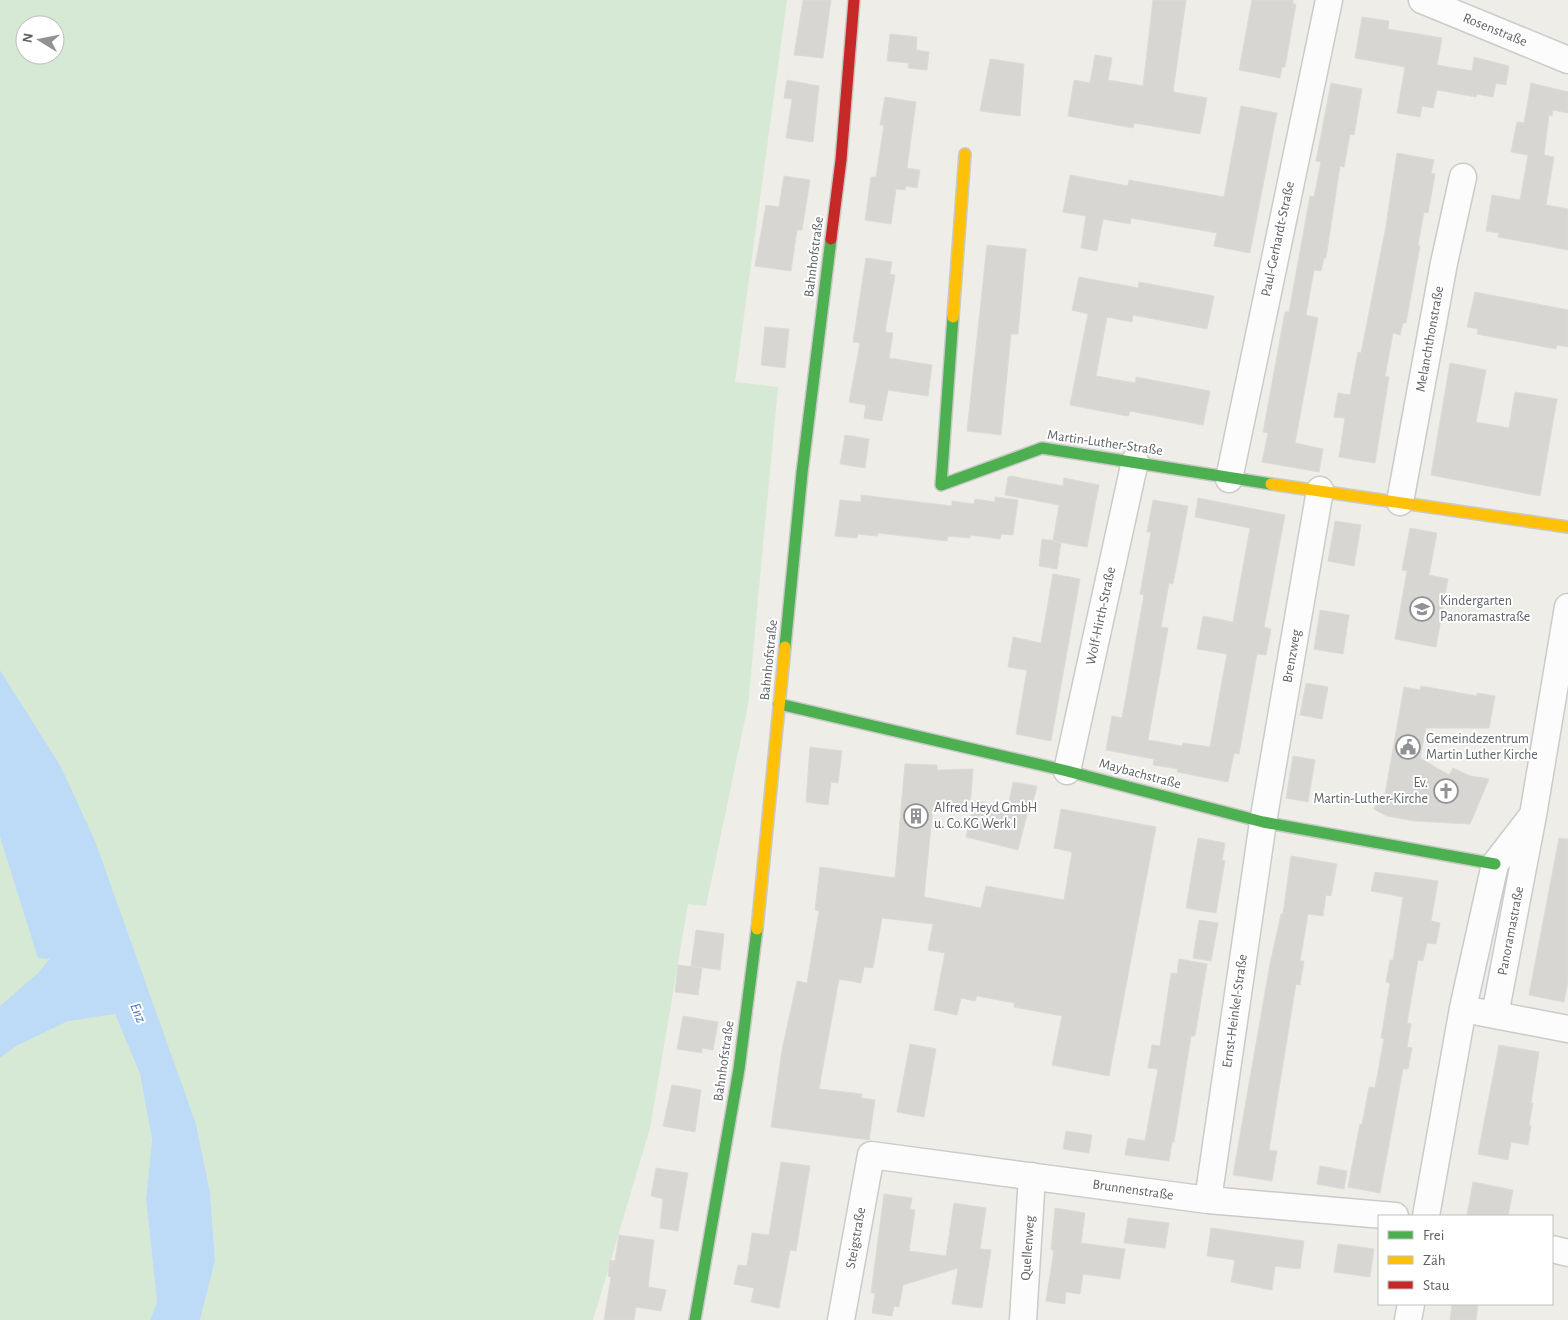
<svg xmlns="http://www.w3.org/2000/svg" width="1568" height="1320" viewBox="0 0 1568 1320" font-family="'Alegreya Sans',sans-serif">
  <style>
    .green { fill: #d6e9d5; fill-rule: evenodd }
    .water { fill: #bddbf7 }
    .building { fill: #d7d6d3; stroke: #dddbd7 }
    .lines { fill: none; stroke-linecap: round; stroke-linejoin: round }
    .street-casing { stroke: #cacbca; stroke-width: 29 }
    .fast-casing { stroke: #c9cac8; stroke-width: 14 }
    .slow-casing { stroke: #c9cac8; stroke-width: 14 }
    .jam-casing { stroke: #c9cac8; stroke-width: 14 }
    .street { stroke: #fcfcfc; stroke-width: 26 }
    .fast { stroke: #4caf50; stroke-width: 11 }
    .slow { stroke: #ffc107; stroke-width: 11 }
    .jam { stroke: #c62828; stroke-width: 11 }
    .labels { text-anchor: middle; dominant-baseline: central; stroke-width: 4; stroke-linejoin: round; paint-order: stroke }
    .street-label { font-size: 14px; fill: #5e6166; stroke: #fff }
    .poi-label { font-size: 14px; fill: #5e6166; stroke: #fff; text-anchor: start }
    .water-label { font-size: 15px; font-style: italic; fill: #4778b9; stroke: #fff }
  </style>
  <rect width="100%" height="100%" fill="#eeede8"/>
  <path class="green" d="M0,0H787L735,382L778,387L748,705L706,906L688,904L650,1128L593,1320H200L215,1261L210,1192L196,1124L60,765L0,670ZM25,25H55V55H25Z
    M0,837L51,959L115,1014L140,1074L152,1141L146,1199L157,1302L150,1320H0Z"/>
  <path class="water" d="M0,670L60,765L95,841L196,1124L210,1192L215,1261L200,1320H150L157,1302L146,1199L152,1140L140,1074L115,1014L68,1021L16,1046L0,1058V1006L37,974L50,959L38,958L0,837Z"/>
  <path class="building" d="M803,0H831L823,58L794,55Z
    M1153,0H1186L1173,92L1207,98L1200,134L1134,123L1133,128L1068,116L1074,80L1090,83L1095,55L1112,58L1108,80L1143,86Z
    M1252,0H1293V4H1296L1285,67H1282L1280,78L1239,70Z
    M1362,17L1389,21L1388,29L1442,38L1437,65L1472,71L1474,57L1509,66L1506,85L1496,83L1493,97L1477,94L1476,97L1437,90L1433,108L1422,106L1420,117L1397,113L1405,67L1355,58Z
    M890,34L917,37L916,50L929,52L927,70L908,68L909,63L887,61Z
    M990,59L1024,64L1020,116L980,111Z
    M787,80L819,86L813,142L786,138L792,99L784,98Z
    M1331,83L1362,89L1354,135L1350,134L1344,167L1340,166L1326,258H1324L1321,271L1314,270L1306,315L1318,318L1295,443L1323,449L1319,472L1262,462L1268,433L1263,432L1285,312H1289L1310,196L1314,197L1321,162L1316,161Z
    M1531,83L1568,92V113L1553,110L1552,116L1549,115L1544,155L1554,157L1546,205L1568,209V250L1498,237L1499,233L1486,231L1492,195L1520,200L1528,155L1511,152L1517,122L1524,123Z
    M885,97L916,102L907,168L920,170L917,188L906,186L905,190L896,189L891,224L865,220L871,177H876L884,125H880Z
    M1241,106L1277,113L1250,253L1214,246L1217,233L1131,218L1130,224L1103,219L1097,251L1081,248L1086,216L1063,212L1070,175L1128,186L1129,180L1224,197Z
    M1397,153L1434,160L1431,173L1435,174L1428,213L1424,212L1418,245L1420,246L1406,323H1403L1400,335L1393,333L1385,376L1389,377L1375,463L1339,457L1345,418L1334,417L1338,393L1350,395L1358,352L1361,353L1386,226Z
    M784,176L810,180L802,230H797L791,271L755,266L766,205L779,207Z
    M987,245L1026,249L1018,334H1011L1001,435L967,431Z
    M866,258L892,262L890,274L895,275L885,332L893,333L889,358L932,365L928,396L888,390L882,421L864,418L866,405L849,402L860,343L853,342Z
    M1079,277L1138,288L1139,282L1214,296L1207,329L1133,315L1132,322L1107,317L1096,376L1135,383L1136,377L1210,391L1203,425L1130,411L1128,416L1070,405L1088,314L1072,310Z
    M1475,292L1568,310V347L1557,345L1556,349L1477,334L1478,329L1467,327Z
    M765,327L789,329L785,368L761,365Z
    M1450,363L1486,370L1476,422L1509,428L1515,392L1557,399L1540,496L1431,475Z
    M845,435L869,439L865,468L840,464Z
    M1011,476L1063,486L1064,478L1099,485L1087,547L1053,541L1059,505L1005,495L1008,477Z
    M861,495L952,506V501L974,504L975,499L995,502V497L1018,500L1013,535L1001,534L1000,539L970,535V538L948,536L947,541L878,533L877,536L858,534L857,538L835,536L840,500L861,502Z
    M1198,498L1285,515L1264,627L1271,629L1266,655L1257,654L1239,754L1234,753L1228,782L1177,772L1178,769L1153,765L1154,759L1106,750L1112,716L1122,718L1144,595L1140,594L1151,532H1147L1153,500L1188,506L1173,584L1169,583L1161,627L1168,628L1148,740L1182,746L1183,743L1210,747L1227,654L1197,649L1203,616L1233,622L1250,528L1195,517Z
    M1335,521L1361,525L1354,566L1328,561Z
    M1410,528L1437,533L1429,575L1448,579L1436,647L1395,639L1407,571L1402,570Z
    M1042,539L1061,542L1057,569L1039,566Z
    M1053,574L1080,579L1051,741L1016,734L1027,670L1008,667L1013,637L1041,643Z
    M1320,610L1349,615L1343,654L1314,649Z
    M1306,683L1328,687L1322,719L1300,715Z
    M1421,686L1477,696V693L1495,696L1489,728H1426L1420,758L1449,775L1453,768L1470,776L1489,779L1470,824L1414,821L1387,816L1374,809L1380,795L1385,794L1404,687L1420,690Z
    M810,747L842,751L838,783L831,782L828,805L806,802Z
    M1293,756L1315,760L1308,802L1286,798Z
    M905,764L937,765V770L973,769L970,809L933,806L924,897L981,908L986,886L1064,900L1072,852L1054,848L1061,809L1156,827L1109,1076L1052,1065L1062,1016L1014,1007L1015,1003L977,996L975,1001L961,998L957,1015L934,1010L945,953L928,950L933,924L882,918L873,968L864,967L861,983L839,979L819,1089L862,1094L861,1098L875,1100L869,1140L771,1127L782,1050L797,981L807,983L819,911L815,910L820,867L895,878Z
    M1013,782L1037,786L1032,806H1029L1018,850L966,837L974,800L1008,808Z
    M1198,838L1225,843L1222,860L1225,861L1216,913L1186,908Z
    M1559,838L1568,839V981L1564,1002L1529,995Z
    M1291,856L1337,864L1331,896L1326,895L1323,916L1308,914L1300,961H1304L1300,985L1296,984L1269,1150L1277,1151L1272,1181L1233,1175L1270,964L1281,914H1283Z
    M1375,872L1438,881L1431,921L1440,923L1436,944L1427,943L1423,961L1418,960L1407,1023L1411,1024L1407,1047L1412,1048L1408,1069H1403L1380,1193L1348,1187L1360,1124L1362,1125L1369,1087L1375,1088L1384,1039L1381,1038L1390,983L1386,982L1390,960H1393L1403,897L1371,891Z
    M1199,920L1218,923L1211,961L1193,958Z
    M696,930L724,934L720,970L691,966Z
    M1179,959L1207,964L1195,1036H1191L1174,1142H1172L1169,1161L1125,1155L1128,1138L1145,1141L1158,1069L1148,1068L1152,1045L1160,1046L1171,973L1177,974Z
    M678,965L702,968L698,995L675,992Z
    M683,1016L718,1022L713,1050L702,1048V1053L677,1049Z
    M910,1044L936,1049L924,1117L897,1112Z
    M1499,1045L1539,1052L1531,1103H1533L1529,1125L1531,1126L1528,1145L1511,1142L1508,1160L1478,1154Z
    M672,1085L701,1090L695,1132L663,1126Z
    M1066,1131L1092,1135L1089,1153L1063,1149Z
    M781,1162L810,1166L796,1251L790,1250L779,1308L751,1302L754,1288L734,1284L738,1265L747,1266L752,1233L769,1235Z
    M1320,1166L1347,1171L1344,1189L1317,1184Z
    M656,1168L688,1173L678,1231L660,1228L663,1199L651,1196Z
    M1473,1182L1513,1190L1508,1216H1467Z
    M884,1194L912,1198L910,1209L915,1210L909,1251L946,1256L954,1203L986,1208L980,1249L991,1250L982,1308L952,1304L958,1268L903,1285L899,1307L894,1306L892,1316L872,1313L875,1293H871Z
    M1055,1208L1085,1213L1081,1243L1125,1249L1120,1279L1083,1274L1080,1294L1066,1292L1065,1304L1046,1301L1054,1250H1051Z
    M1128,1218L1169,1223L1165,1248L1124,1243Z
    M1211,1228L1304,1241L1300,1269L1275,1266L1272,1290L1231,1282L1235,1260L1207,1256Z
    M619,1235L654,1240L648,1287L666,1290L661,1311L636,1307L634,1320H604L611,1277L608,1276L610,1260L615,1261Z
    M1338,1244L1374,1249L1370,1277L1334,1272Z
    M1452,1304H1478L1476,1320H1450Z"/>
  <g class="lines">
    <g class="street-casing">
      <path id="street" d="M1422,0L1568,60
        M1229,479L1329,0
        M1400,502L1444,263L1463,177
        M1067,771L1135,461
        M1479,1012L1568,1029
        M1495,1015L1533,815L1568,607
        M1208,1200L1263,822L1320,490
        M1426,1216L1463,1008L1495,864L1533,815
        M1552,1249L1568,1253
        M841,1320L871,1155L1208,1200L1395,1216
        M1023,1320L1032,1176
        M1408,1320L1411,1304"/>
    </g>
    <g class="fast-casing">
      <path id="fast" d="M953,317L941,485L1042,448L1271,484
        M785,647L802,473L831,239
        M779,704L1067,771L1263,822L1495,864
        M695,1320L739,1069L757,929"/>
    </g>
    <g class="slow-casing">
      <path id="slow" d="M953,317L965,154
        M1271,484L1568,527
        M757,929L785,647"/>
    </g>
    <g class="jam-casing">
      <path id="jam" d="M831,239L841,160L854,0"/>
    </g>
    <use href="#street" class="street"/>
    <use href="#fast" class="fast"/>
    <use href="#slow" class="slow"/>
    <use href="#jam" class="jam"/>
  </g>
  <defs>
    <g id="school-ring" transform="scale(1.25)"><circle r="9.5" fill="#fff" stroke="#909294" stroke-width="1.5"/><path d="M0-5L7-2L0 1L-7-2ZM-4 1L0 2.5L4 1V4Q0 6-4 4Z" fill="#909294"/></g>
    <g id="civic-ring" transform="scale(1.25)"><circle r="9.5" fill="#fff" stroke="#909294" stroke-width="1.5"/><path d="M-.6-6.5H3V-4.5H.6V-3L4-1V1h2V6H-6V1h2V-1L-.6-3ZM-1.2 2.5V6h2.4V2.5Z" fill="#909294"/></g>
    <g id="church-ring" transform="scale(1.25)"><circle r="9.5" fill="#fff" stroke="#909294" stroke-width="1.5"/><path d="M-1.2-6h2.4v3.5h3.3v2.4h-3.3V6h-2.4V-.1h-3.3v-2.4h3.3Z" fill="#909294"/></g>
    <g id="building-ring" transform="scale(1.25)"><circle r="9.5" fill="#fff" stroke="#909294" stroke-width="1.5"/><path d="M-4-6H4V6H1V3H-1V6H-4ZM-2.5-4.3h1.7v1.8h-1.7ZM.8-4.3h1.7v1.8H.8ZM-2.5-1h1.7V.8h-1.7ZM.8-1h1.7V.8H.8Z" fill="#909294"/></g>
  </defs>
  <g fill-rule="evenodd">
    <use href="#school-ring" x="1422" y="609"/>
    <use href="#civic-ring" x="1408" y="747"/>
    <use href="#church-ring" x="1446" y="791"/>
    <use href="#building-ring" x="916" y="816"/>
  </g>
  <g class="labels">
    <g class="street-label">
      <text transform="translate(1495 30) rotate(22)">Rosenstraße</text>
      <text transform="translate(1278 239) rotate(-78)">Paul-Gerhardt-Straße</text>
      <text transform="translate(814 257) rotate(-83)">Bahnhofstraße</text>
      <text transform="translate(1430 339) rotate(-80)">Melanchthonstraße</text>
      <text transform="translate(1105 443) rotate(8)">Martin-Luther-Straße</text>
      <text transform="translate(1101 616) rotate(-78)">Wolf-Hirth-Straße</text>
      <text transform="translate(1292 656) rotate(-80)">Brenzweg</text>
      <text transform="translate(769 660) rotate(-84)">Bahnhofstraße</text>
      <text transform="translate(1140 774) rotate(15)">Maybachstraße</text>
      <text transform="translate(1511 931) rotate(-79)">Panoramastraße</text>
      <text transform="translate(1235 1011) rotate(-82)">Ernst-Heinkel-Straße</text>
      <text transform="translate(724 1061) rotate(-82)">Bahnhofstraße</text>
      <text transform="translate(1133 1190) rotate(8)">Brunnenstraße</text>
      <text transform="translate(856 1238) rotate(-80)">Steigstraße</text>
      <text transform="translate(1028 1248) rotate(-86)">Quellenweg</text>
    </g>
    <g class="poi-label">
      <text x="1440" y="601">Kindergarten<tspan x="1440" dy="16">Panoramastraße</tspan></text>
      <text x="1426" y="739">Gemeindezentrum<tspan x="1426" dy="16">Martin Luther Kirche</tspan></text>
      <text x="1428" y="783" text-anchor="end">Ev.<tspan x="1428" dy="16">Martin-Luther-Kirche</tspan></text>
      <text x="934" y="808">Alfred Heyd GmbH<tspan x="934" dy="16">u. Co.KG Werk I</tspan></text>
    </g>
    <g class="water-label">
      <text transform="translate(138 1013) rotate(67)">Enz</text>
    </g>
  </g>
  <rect x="1378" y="1215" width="175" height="90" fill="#ffffff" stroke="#bfc0c2"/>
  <rect x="1388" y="1231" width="25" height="8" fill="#4caf50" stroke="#bfc0c2"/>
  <text x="1423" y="1240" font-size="15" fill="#5e6166">Frei</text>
  <rect x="1388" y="1256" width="25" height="8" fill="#ffc107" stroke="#bfc0c2"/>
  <text x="1423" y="1265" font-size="15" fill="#5e6166">Zäh</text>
  <rect x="1388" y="1281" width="25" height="8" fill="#c62828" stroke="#bfc0c2"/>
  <text x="1423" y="1290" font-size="15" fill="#5e6166">Stau</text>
  <g transform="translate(40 40) rotate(280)"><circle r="24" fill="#ffffff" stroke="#bfc0c2"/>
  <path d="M0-4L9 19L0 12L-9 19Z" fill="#909294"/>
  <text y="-8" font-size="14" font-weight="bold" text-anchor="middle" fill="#5e6166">N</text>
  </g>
</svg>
